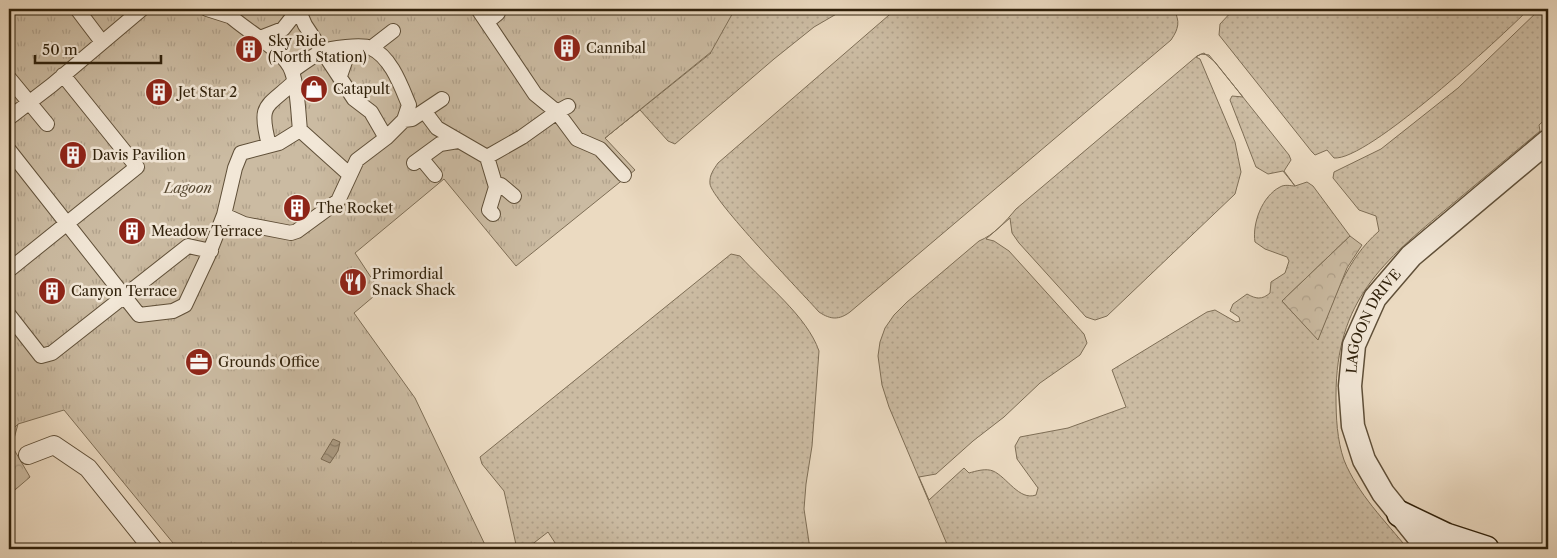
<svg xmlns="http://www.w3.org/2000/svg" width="1557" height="558" viewBox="0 0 1557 558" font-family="'Libre Caslon Text',serif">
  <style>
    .grass { fill: url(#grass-dots); stroke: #7e6e56; fill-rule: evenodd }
    .forest { fill: url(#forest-crowns); stroke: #7e6e56 }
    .park { fill: url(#park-tufts); stroke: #7e6e56 }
    .water { fill: url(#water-waves); stroke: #7a6a53 }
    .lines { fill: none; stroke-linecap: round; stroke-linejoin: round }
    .pedestrian-casing { stroke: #5f4f38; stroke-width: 16 }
    .minor-casing { stroke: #5f4f38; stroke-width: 20 }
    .tertiary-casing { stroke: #5f4f38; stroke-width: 25 }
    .secondary-casing { stroke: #30210b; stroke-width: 28 }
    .pedestrian { stroke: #f2e7d7; stroke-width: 14 }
    .minor { stroke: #f2e7d7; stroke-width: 18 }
    .tertiary { stroke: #f2e7d7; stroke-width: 22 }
    .secondary { stroke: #f2e7d7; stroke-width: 25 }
    .labels { text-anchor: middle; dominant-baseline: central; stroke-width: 5; stroke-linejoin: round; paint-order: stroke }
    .poi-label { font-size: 14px; fill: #30210b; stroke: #f2e7d7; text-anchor: start }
    .park-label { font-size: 14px; font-style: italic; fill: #574831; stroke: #f2e7d7 }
    .street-label { font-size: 14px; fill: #30210b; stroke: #f2e7d7 }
  </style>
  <defs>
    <pattern id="grass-dots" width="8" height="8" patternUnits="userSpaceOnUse" patternTransform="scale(1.25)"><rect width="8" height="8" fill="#cbbba2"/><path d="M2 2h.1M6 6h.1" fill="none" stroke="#afa08a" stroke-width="1.8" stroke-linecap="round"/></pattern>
    <pattern id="forest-crowns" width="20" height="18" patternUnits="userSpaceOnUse" patternTransform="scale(1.25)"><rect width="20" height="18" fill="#cbbba2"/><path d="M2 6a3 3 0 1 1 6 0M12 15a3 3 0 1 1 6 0" fill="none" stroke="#afa08a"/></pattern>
    <pattern id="park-tufts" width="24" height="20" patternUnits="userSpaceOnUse" patternTransform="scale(1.25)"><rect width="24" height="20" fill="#cbbba2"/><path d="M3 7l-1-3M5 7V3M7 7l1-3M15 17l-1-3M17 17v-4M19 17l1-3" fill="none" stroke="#afa08a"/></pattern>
    <pattern id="water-waves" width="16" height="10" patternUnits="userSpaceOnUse" patternTransform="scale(1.25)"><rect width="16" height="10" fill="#ab9b83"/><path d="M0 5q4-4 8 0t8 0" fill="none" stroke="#8c7e69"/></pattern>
  </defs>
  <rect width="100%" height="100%" fill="#ebdac1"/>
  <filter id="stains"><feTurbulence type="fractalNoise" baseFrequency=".004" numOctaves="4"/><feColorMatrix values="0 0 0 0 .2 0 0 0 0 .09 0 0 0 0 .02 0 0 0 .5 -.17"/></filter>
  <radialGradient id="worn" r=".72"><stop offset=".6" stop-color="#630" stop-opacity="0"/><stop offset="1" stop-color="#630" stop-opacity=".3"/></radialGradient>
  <path class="grass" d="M674,9H845L814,27L774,59L675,144L668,141L640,110L605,138L711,53Z
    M896,9H1174C1180,22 1179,28 1171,40L850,312C839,320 831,320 819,312C802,293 712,200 710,184C709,175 714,169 718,163Z
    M1234,9H1529C1501,37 1368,161 1334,158L1327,150L1315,155L1312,152L1219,35L1220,24Z
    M1540,9H1548V117L1539,125L1540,131C1510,156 1480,181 1450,206C1382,262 1336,301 1336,396C1336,417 1337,440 1344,460C1357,493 1386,522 1408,549H949L889,407L882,385L878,356L880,342L885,328L894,315L907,302L979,241C994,235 1005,222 1016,209L1197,56L1204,53L1215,62L1289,155L1291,160L1284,171L1295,186L1307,182L1313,186L1350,236L1282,301L1318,339C1335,298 1345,261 1379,231L1376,216L1359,210L1333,178L1334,172L1381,149L1458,88ZM1201,54L1209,55L1243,97L1232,96L1230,100L1256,167L1268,174L1283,171L1295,186C1291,186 1285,184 1280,187C1262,196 1252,224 1255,242L1265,249L1287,257L1289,261L1285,273L1271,282L1270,293C1262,300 1256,299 1247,294L1233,304L1230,311L1239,317L1240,321L1236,322L1215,310L1207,312L1112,370L1126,407L1068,428L1020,437L1015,446L1017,459L1038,488L1036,495C1019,501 1007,477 993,471C986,468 976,471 969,473L964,468L929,500L919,477L936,474L973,441L1004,417L1040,383L1080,355L1087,343L1084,334L1009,251L994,241L986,239L1010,218L1012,233L1019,243L1086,317L1095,320L1107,316L1235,194L1241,172L1235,142L1200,59L1196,57Z
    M731,254L740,256C765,284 807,316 819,351L812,446L806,484L804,509L810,549H559L548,532L526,549H517L504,491L482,464L480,457Z"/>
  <path class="forest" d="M1350,236L1362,245L1347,268L1318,340L1282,301Z
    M18,424L12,446L30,477L9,495V433Z"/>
  <path class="park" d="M9,9H735L711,52L605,138L635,170L516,266L444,179L355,253L380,291L354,313L415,398L487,549H178L64,410L18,424L9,433Z"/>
  <path class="water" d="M333,439L340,442L338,451L330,463L321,459Z"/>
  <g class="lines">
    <g class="pedestrian-casing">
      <path id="pedestrian" d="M77,9L102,42
        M207,9L229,16
        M223,9C239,28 285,49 292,72C298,89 298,112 300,130L350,175
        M298,9L305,25L354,99L371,112L386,138L357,160L338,201L297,231L291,233L244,224L224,215L235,168L241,153L279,143L300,130
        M478,9L535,94L557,112L568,106
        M487,22L498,13
        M260,38L283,29L298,10
        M371,48L393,31
        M292,71C302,64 311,57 321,52C330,48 362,44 371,48C391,57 401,86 409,105L404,120L386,138
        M340,76L350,47
        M9,78L47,124
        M425,112L437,128L487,157L522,137L557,112L577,139L600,149L624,175
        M9,118L52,85L142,9
        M404,120L412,119L442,99
        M269,145C258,103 266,108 294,82
        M9,150L139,315L173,311L185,305L208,256L224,215
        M487,157L496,187
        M421,158L435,175
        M414,163L440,144L458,141
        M493,214L489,210L496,187L501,185L514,196
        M9,270L137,167L63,75
        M9,315L41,356L52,353L188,246L211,251"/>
    </g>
    <g class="minor-casing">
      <path id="minor" d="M28,455L54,445L88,468L153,549"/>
    </g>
    <g class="tertiary-casing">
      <g id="tertiary">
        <path id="s1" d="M1428,549L1383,493L1364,460L1353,426L1350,386L1354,345L1375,298L1411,256L1548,141"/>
      </g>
    </g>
    <g class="secondary-casing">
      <path id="secondary" d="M1400,514L1446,536L1486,549"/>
    </g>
    <use href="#pedestrian" class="pedestrian"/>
    <use href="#minor" class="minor"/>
    <use href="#tertiary" class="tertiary"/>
    <use href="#secondary" class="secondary"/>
  </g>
  <defs>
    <g id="building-disc" transform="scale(1.4375)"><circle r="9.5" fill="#8f2418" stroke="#f2e7d7"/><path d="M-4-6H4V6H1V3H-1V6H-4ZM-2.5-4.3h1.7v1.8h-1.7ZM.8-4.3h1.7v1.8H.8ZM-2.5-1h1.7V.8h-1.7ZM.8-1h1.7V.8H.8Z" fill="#fff"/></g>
    <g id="shop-disc" transform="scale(1.4375)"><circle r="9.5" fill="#8f2418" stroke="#f2e7d7"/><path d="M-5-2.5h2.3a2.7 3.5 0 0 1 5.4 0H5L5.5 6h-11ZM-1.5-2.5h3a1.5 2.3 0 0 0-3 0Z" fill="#fff"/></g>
    <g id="restaurant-disc" transform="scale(1.4375)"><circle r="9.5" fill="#8f2418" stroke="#f2e7d7"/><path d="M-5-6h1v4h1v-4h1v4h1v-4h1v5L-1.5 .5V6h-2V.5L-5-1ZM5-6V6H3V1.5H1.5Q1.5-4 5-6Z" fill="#fff"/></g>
    <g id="office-disc" transform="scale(1.4375)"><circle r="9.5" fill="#8f2418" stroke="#f2e7d7"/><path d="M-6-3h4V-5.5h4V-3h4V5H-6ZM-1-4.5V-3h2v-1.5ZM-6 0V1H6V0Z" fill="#fff"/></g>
  </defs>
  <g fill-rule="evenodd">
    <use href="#building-disc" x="567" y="48"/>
    <use href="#building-disc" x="249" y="49"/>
    <use href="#shop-disc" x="314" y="89"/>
    <use href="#building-disc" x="159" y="92"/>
    <use href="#building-disc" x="73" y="155"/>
    <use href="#building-disc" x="297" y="208"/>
    <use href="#building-disc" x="132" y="231"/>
    <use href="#restaurant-disc" x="353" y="282"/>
    <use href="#building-disc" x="52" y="291"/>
    <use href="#office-disc" x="199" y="362"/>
  </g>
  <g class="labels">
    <g class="poi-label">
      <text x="268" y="41">Sky Ride<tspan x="268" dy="16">(North Station)</tspan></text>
      <text x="586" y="48">Cannibal</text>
      <text x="333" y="89">Catapult</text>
      <text x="178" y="92">Jet Star 2</text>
      <text x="92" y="155">Davis Pavilion</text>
      <text x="316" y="208">The Rocket</text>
      <text x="151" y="231">Meadow Terrace</text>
      <text x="372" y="274">Primordial<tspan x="372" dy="16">Snack Shack</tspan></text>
      <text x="71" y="291">Canyon Terrace</text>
      <text x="218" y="362">Grounds Office</text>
    </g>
    <g class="park-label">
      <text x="188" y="188">Lagoon</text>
    </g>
    <g class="street-label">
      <text stroke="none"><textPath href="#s1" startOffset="256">LAGOON DRIVE</textPath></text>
    </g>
  </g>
  <rect width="1557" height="558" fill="none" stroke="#ebdac1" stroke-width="30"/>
  <rect x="10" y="10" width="1537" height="538" fill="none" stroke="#30210b" stroke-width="2.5"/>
  <rect x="15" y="15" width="1527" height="528" fill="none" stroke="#30210b"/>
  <path d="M35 55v8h126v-8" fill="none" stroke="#30210b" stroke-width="2.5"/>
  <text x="42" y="55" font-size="15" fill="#30210b" stroke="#f2e7d7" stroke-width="4" paint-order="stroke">50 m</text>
  <rect width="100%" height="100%" filter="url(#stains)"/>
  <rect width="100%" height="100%" fill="url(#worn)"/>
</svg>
